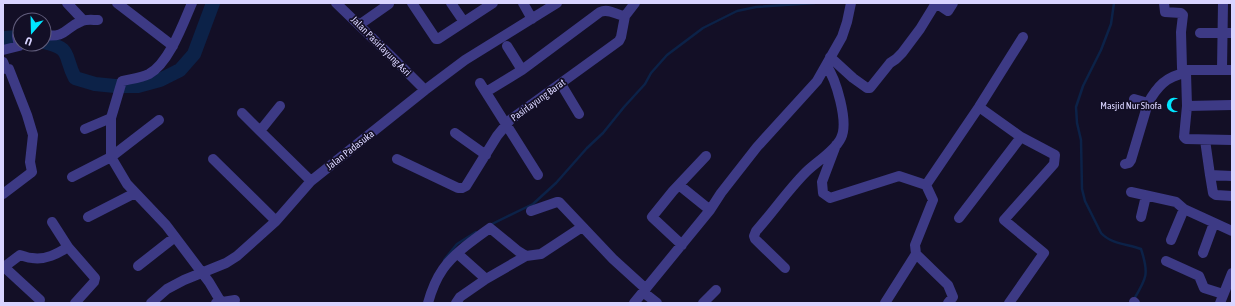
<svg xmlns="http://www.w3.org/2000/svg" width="1235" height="306" viewBox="0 0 1235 306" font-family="'Asap Condensed',sans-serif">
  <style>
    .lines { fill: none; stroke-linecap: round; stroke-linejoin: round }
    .stream { stroke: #0c2248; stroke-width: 2.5 }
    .river { stroke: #0c2248; stroke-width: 14 }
    .minor { stroke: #3d3a85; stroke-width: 10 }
    .labels { text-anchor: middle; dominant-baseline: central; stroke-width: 3.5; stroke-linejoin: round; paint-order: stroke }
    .street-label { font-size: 10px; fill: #d9d4ff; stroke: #130f26 }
    .poi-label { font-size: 10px; fill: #d9d4ff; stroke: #130f26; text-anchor: end }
  </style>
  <rect width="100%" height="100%" fill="#130f26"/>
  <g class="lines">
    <path class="stream" d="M1114,3L1111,24L1101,50L1083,86L1076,107L1077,123L1081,140L1082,189L1085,201L1101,233C1111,244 1128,244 1141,249C1149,273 1147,278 1134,299
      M490,225L533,204L556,183L587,148L603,133L624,107L645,84L651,73L667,55L703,28L737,11L756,7L815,3
      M444,260L457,244L476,232"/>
    <path class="river" d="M3,38L20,37
      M44,42C73,49 63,55 75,78L95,84L115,86H138L160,80L180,70L194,54L213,3"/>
    <path class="minor" d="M67,3L83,20
      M117,3L173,46
      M192,3C183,24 169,63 149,74C141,78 130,79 122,81L111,118V157L127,184L166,225L209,282L221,302
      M336,3L391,56L425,90
      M412,3L436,39H438L493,3
      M451,3L464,22
      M523,3L532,19
      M936,3L948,11L953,3
      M1164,3L1165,12L1181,13L1183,15L1181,32L1182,68L1187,70
      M359,25L389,4
      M1200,33H1232
      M44,35C67,38 64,28 82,21C86,19 93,20 98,20
      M507,46L522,70
      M3,50L19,46L17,36L18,33H20
      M830,57L853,78L867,88H870L890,63L896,59L902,53L920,29L936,3
      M3,62L6,69H9L27,115L33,135L30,162L32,172L3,194
      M1222,69L1223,3
      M1187,70L1186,73L1187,106L1184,137L1186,139L1232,140
      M1187,70H1232
      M480,83L538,175
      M561,84L579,114
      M486,92L522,70L600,12C609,8 616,15 625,16
      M1134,99L1148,103
      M280,106L260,131L311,181
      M1187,106L1232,105
      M242,113L260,131
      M85,129L111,118
      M455,133L486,155
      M1205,140L1210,175L1232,176
      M836,145L822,182L823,193L830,198L899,176L926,185L933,200L915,245L916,254L948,285L953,297L948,303
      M213,159L276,221
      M397,159L458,188H462L466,186L497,136L510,120L619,41L621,37L625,16L635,3
      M1125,164L1129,163L1131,160L1148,103C1157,87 1166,76 1186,73
      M1210,175L1213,193L1216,195L1232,196
      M72,177L111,157L159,120
      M679,185L710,210
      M926,185L979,107L1023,37
      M1131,192L1176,202L1184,209L1232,231
      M531,211L557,202H559L613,259L646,289
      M88,217L135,193
      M1141,217L1146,196
      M959,218L1021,137L979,107
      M52,222L68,247L95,278L94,282L75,303
      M1171,240L1184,209
      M682,245L652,217L673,191L706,156
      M1203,253L1214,223
      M458,254L486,279
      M1166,261L1199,276L1204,288L1223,294
      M3,266L40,300
      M138,266L175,237
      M4,267L20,255C24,256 28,258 32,258C46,260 57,254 68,247
      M785,268L755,239L754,236L756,231C773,212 788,190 806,172C816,162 835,151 841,138C849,122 836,79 826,65
      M643,292L657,303
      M1134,302L1135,303
      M151,303L167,289L184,280L226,263L237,256L276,221L311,181L425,90L465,60L557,3
      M216,303L235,300
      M428,303C431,292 436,279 443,269C454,253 475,239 490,228L518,251L526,256
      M456,303L460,297L486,279L526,256L541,254L582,227
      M634,303L710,210L721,193L757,147L817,81L842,37L847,22L851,3
      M703,303L716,290
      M885,303L916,254
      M1009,303L1044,253L1004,220L1054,164L1055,155L1021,137
      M1220,303L1232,273"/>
  </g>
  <defs>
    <g id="mosque-bare" transform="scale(1.2)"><path d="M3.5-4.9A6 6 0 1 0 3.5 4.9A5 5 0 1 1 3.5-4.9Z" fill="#00e5ff" stroke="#130f26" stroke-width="2.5" paint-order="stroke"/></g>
  </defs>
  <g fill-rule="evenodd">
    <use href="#mosque-bare" x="1174" y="105"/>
  </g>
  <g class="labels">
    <g class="street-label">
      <text transform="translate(381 46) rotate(45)">Jalan Pasirlayung Asri</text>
      <text transform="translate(538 100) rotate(-36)">Pasirlayung Barat</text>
      <text transform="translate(350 150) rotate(-38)">Jalan Padasuka</text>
    </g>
    <g class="poi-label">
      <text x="1162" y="105">Masjid Nur Shofa</text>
    </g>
  </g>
  <rect width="1235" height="306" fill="none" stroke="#d9d4ff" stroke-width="8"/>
  <g transform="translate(32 32) rotate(200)"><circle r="19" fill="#130f26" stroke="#625e7d"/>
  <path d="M0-3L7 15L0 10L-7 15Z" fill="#00e5ff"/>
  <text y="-6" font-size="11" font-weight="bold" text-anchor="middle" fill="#d9d4ff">U</text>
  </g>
</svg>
